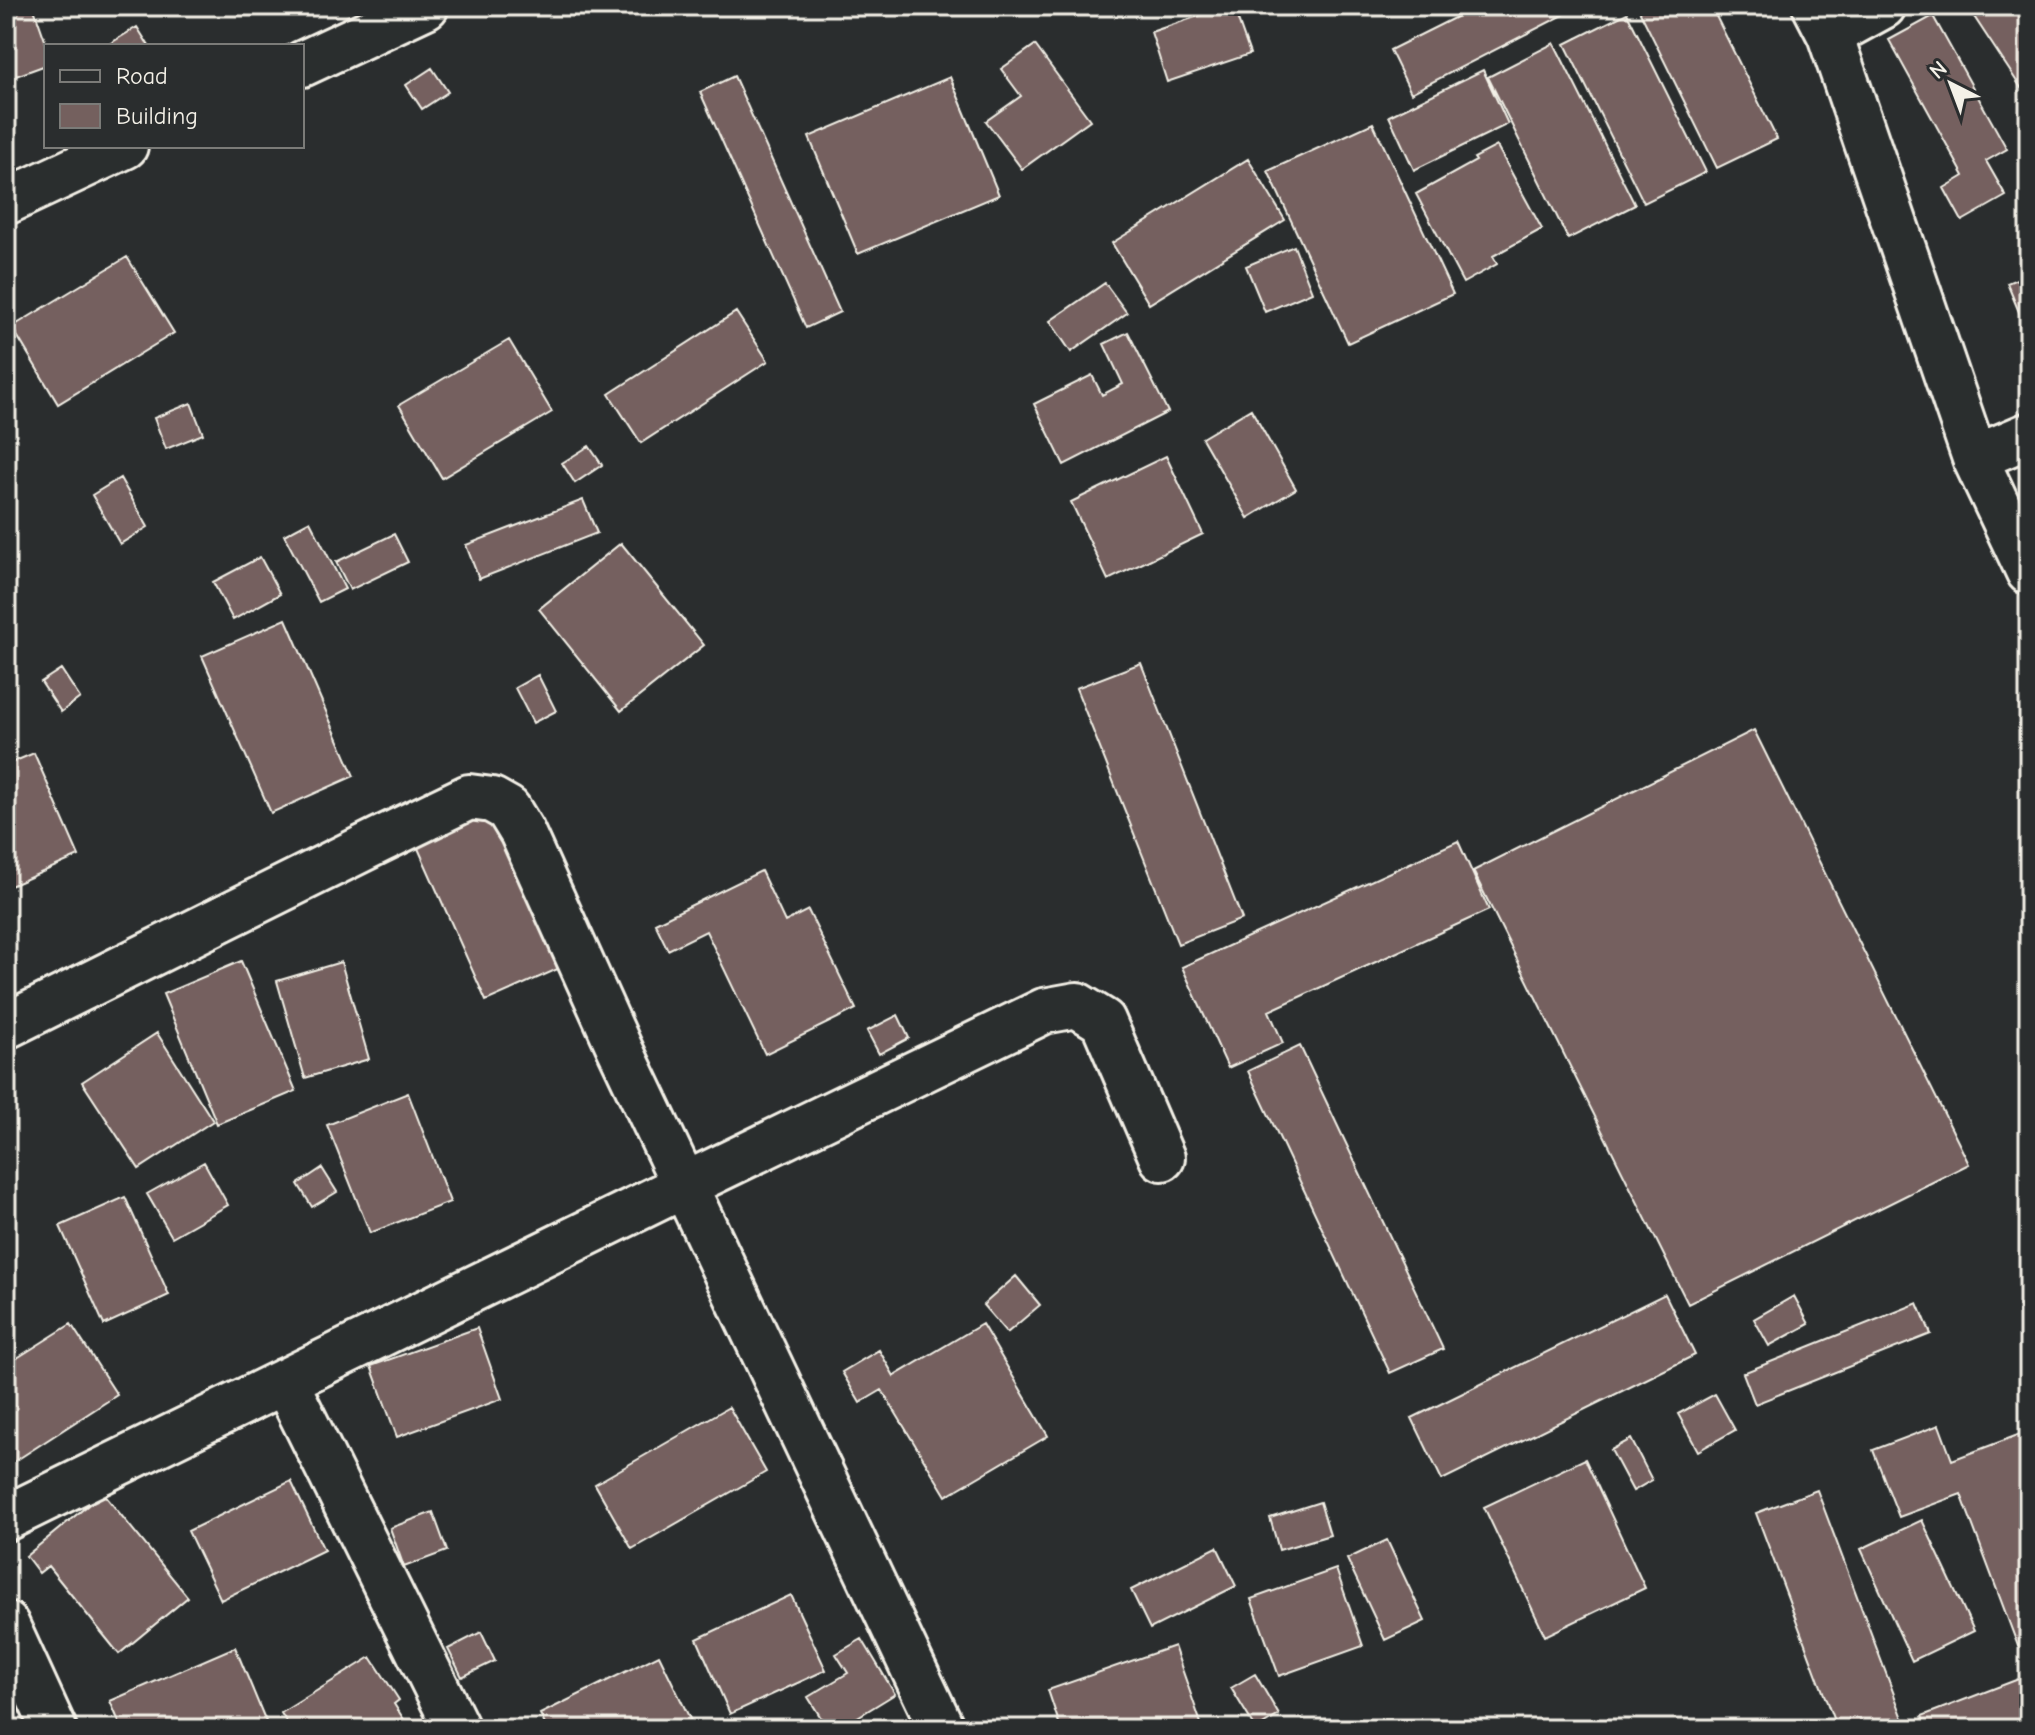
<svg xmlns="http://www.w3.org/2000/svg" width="2035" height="1735" viewBox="0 0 2035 1735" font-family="'Comic Neue',sans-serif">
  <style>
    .building { fill: #74605e; stroke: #f4f1e8; stroke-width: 2 }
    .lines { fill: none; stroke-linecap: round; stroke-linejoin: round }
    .minor-casing { stroke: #f4f1e8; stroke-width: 50 }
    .minor { stroke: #2a2d2e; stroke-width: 44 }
  </style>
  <rect width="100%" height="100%" fill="#2a2d2e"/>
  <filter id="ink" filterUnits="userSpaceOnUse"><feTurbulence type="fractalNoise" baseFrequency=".0125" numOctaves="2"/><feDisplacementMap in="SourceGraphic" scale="16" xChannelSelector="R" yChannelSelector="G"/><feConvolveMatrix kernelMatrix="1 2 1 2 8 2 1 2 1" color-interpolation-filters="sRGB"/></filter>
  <g filter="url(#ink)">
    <path class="building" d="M6,6H33L47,46L46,65L16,76L6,47Z
      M1228,6H1233L1250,54L1167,82L1151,32Z
      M1478,6H1573L1575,9L1411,93L1390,50Z
      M1647,6H1711L1777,139L1717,168L1639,10Z
      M1967,6H2029V100Z
      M1627,13L1706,172L1644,203L1565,44Z
      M1933,16L2007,149L1986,161L2006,196L1962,221L1944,188L1964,176L1889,40Z
      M137,27L149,46H106Z
      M1554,43L1635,205L1568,239L1488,77Z
      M1035,45L1090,120L1022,169L986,121L1021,96L1001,69Z
      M432,68L448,92L422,109L406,85Z
      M1483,70L1508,124L1414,170L1389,116Z
      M734,76L840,312L806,328L700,92Z
      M950,77L999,195L858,254L809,137Z
      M1373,123L1453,294L1348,343L1268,171Z
      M1497,146L1542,229L1493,256L1497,264L1463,283L1416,194L1476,161L1474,158Z
      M1248,159L1285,220L1149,304L1112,243Z
      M1294,246L1312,292L1265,312L1246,266Z
      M127,257L174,333L58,404L12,327Z
      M2029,274V336L2007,283Z
      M1105,283L1127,313L1071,352L1050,321Z
      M736,312L768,361L641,443L609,394Z
      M1128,332L1168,412L1064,465L1034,404L1092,375L1102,395L1123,384L1104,344Z
      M509,340L552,412L442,478L399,405Z
      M191,403L203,434L166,449L154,418Z
      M1251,409L1296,489L1248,518L1202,438Z
      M589,446L602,465L575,483L562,463Z
      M1166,456L1203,534L1108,580L1071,502Z
      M120,478L148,527L120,544L92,495Z
      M583,500L597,533L479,579L466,545Z
      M310,521L345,589L319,602L284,535Z
      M394,534L408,562L350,590L336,562Z
      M621,543L704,645L621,711L539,609Z
      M260,557L280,594L233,620L213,582Z
      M286,619L354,776L271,813L202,656Z
      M1141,663L1242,919L1178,944L1076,688Z
      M61,669L80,698L61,712L41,682Z
      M538,675L556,711L533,723L515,688Z
      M1754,730L1969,1164L1688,1304L1473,871Z
      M34,753L79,856L6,888V765Z
      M491,813L560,968L486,1001L417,846Z
      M1458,841L1489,910L1269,1011L1283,1043L1228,1068L1182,967Z
      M761,871L785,922L808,910L856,1009L765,1054L706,931L668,950L655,923Z
      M241,961L296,1091L217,1124L163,994Z
      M341,962L369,1059L305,1078L277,981Z
      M898,1015L909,1038L879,1054L867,1031Z
      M157,1033L213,1121L139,1169L82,1082Z
      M1300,1046L1443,1349L1390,1373L1248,1071Z
      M408,1093L450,1202L370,1233L327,1125Z
      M204,1162L228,1205L172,1237L147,1194Z
      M322,1168L337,1192L312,1207L298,1184Z
      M125,1197L169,1295L104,1325L60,1226Z
      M1016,1276L1040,1305L1007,1333L983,1305Z
      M1665,1294L1695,1355L1442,1480L1412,1418Z
      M1794,1296L1809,1324L1769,1346L1754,1319Z
      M1918,1303L1931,1334L1755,1404L1743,1373Z
      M71,1324L117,1395L6,1467V1365Z
      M982,1324L1048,1436L946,1496L882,1390L860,1403L842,1372L879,1350L894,1376Z
      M477,1328L502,1399L397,1437L371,1366Z
      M1715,1394L1735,1430L1698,1451L1678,1414Z
      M729,1407L766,1472L632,1549L595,1484Z
      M1939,1425L1952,1460L2023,1433L2029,1449V1642L2018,1646L1961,1494L1899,1517L1873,1450Z
      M1631,1439L1652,1480L1633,1491L1611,1450Z
      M1585,1459L1645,1588L1545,1636L1484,1507Z
      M291,1481L324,1550L221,1600L188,1531Z
      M1817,1490L1907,1729H1837L1756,1513Z
      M103,1493L188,1597L119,1654L48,1566L39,1573L26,1556Z
      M1320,1502L1330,1535L1279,1550L1270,1518Z
      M433,1512L447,1551L404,1567L390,1528Z
      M1922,1520L1974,1631L1912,1661L1861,1549Z
      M1387,1540L1425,1621L1385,1640L1347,1559Z
      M1217,1547L1236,1586L1150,1629L1131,1590Z
      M1336,1569L1363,1646L1279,1676L1251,1599Z
      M791,1595L826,1670L730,1714L697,1639Z
      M481,1632L495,1661L462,1677L448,1649Z
      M862,1639L895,1694L838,1729H828L808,1697L848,1673L836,1654Z
      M1174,1646L1203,1729H1061L1048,1690Z
      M235,1647L267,1724L256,1729H122L110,1701Z
      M659,1655L693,1725L686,1729H547L540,1714Z
      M371,1657L399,1700L394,1704L410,1729H291L281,1713Z
      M1255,1674L1279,1715L1256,1729L1231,1688Z
      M2029,1675V1729H1927L1922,1716Z"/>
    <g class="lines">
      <g class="minor-casing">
        <path id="minor" d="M1815,6L1830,35L1975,458L2029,572
          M1830,35L1883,6
          M302,64L426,6
          M6,202L125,146
          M1975,458L2029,435
          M6,1026L380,840L469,797L492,800L508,809L522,832L619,1047L942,1729
          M285,1381L457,1729
          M6,1518L685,1185L1044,1011L1077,1005L1103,1021L1162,1158
          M6,1624L54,1729"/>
      </g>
      <use href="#minor" class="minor"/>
    </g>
  </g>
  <rect width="2035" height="1735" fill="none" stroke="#2a2d2e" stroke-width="32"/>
  <rect x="16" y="16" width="2003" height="1703" fill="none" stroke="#f4f1e8" stroke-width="3" filter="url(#ink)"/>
  <rect x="44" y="44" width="260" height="104" fill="#2a2d2e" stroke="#7b7b78" stroke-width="2"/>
  <rect x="60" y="70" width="40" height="12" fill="#2a2d2e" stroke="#7b7b78" stroke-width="2"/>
  <text x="116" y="84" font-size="24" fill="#f4f1e8">Road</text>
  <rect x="60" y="104" width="40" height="24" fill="#74605e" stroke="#7b7b78" stroke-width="2"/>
  <text x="116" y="124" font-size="24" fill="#f4f1e8">Building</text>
  <g transform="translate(1951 84) rotate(318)" stroke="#2a2d2e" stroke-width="6" paint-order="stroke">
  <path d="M0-6L14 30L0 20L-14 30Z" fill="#f4f1e8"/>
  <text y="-12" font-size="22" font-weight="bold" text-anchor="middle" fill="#f4f1e8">N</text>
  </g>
</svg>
